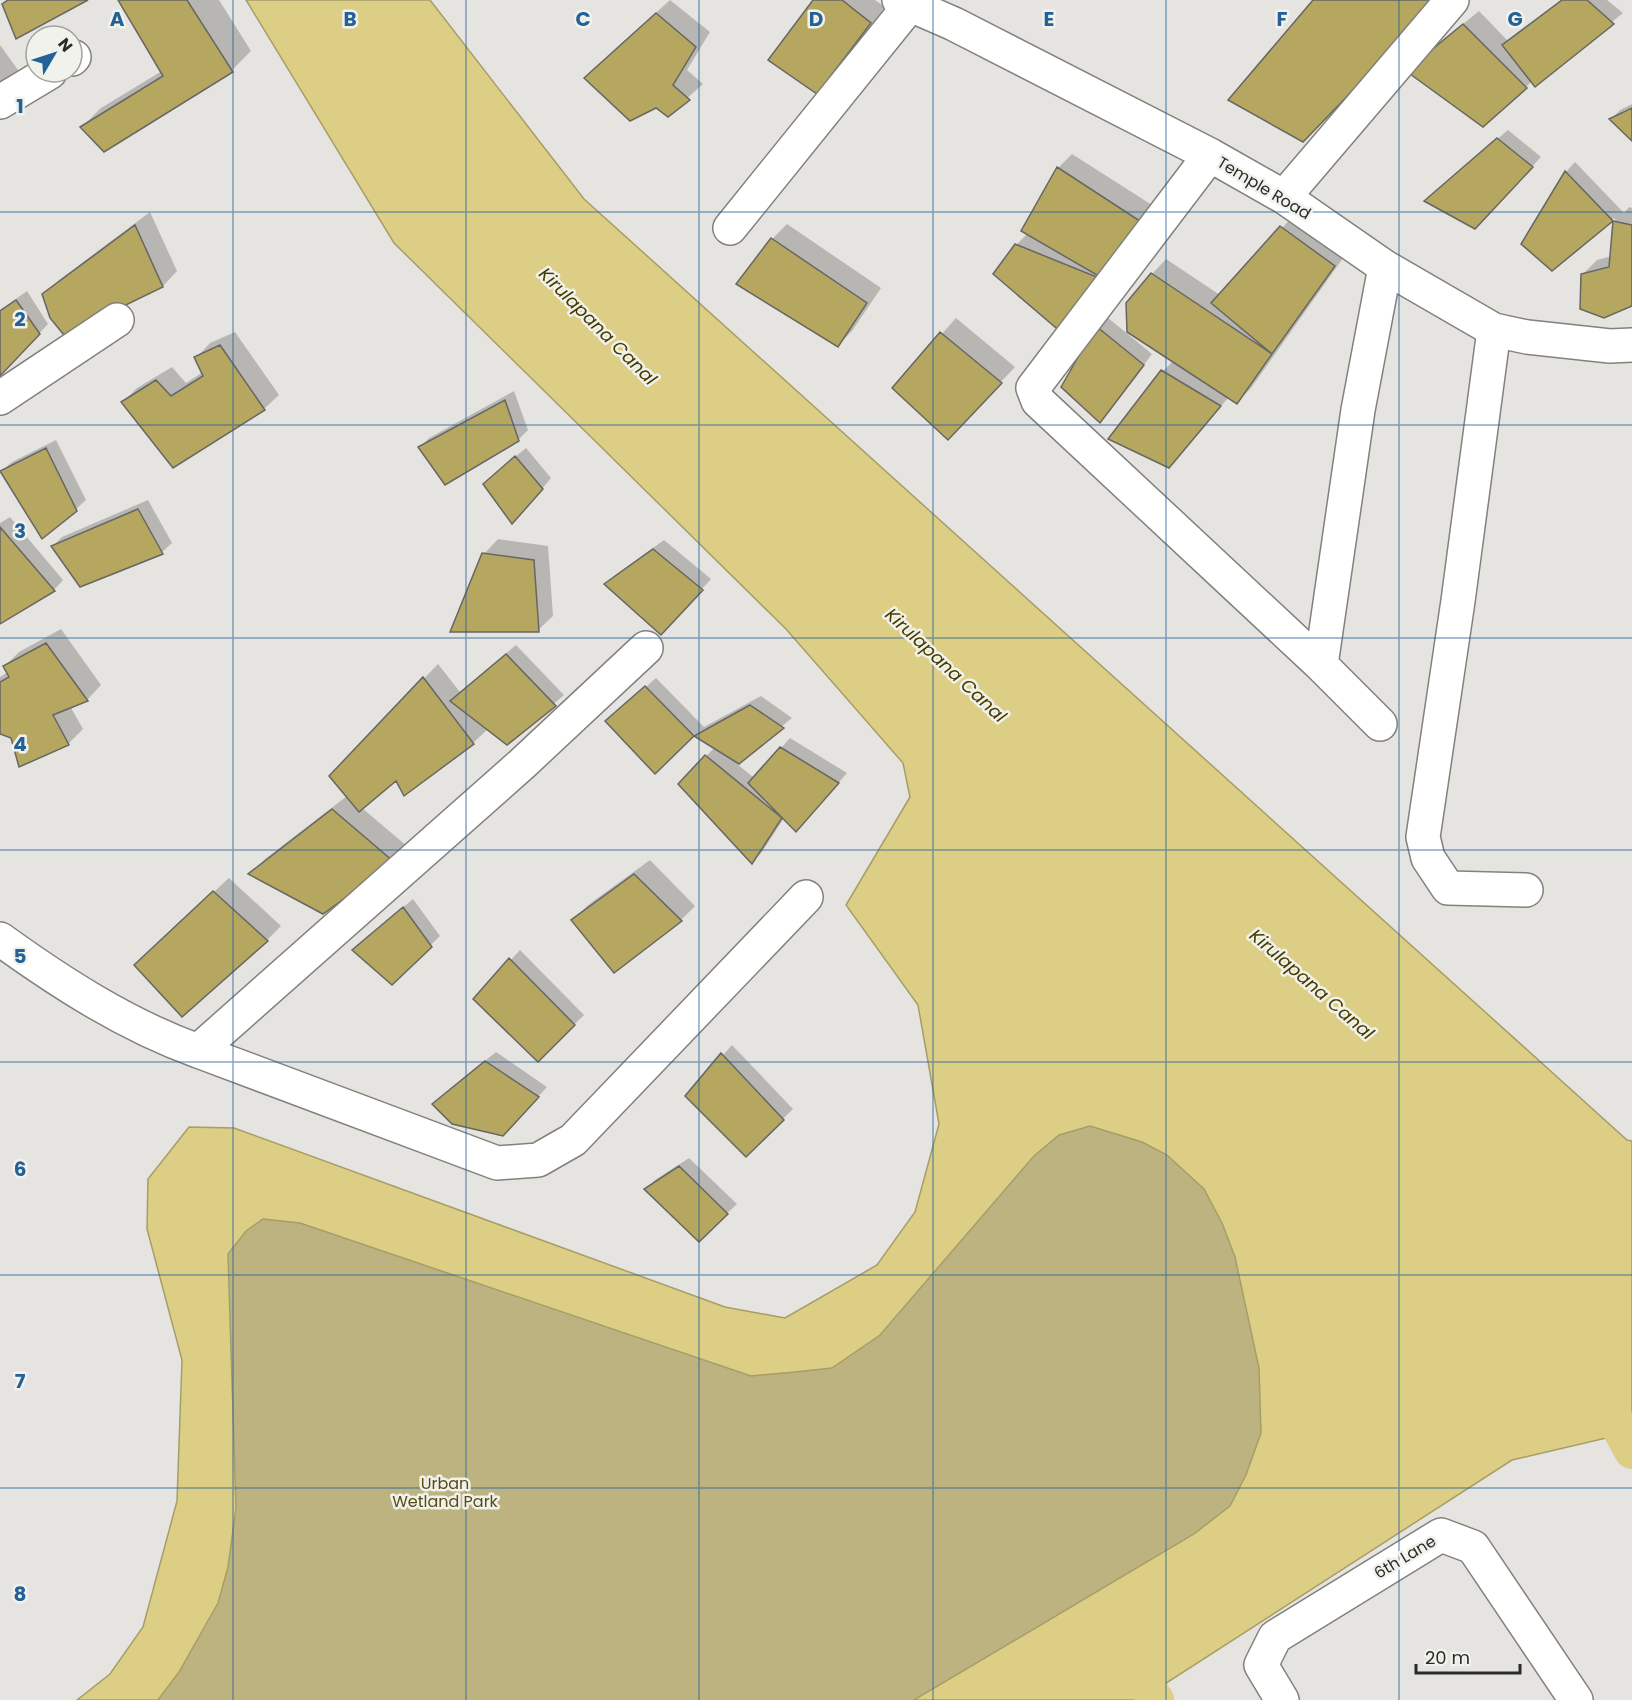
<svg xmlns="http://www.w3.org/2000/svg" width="1632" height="1700" viewBox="0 0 1632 1700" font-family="Poppins,sans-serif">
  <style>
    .green { fill: #bdb381 }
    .water { fill: #dcce84; stroke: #a79d68; stroke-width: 1.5 }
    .shadow { fill: #0003 }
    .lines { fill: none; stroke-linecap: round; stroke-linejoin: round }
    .canal { stroke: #dcce84; stroke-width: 36 }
    .building { fill: #b5a75f; stroke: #676663; stroke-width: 1.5 }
    .street-casing { stroke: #82817d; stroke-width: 36 }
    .street { stroke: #fff; stroke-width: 33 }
    .grid { fill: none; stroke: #236197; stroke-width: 1.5; stroke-opacity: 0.55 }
    .labels { text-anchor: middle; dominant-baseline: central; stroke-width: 5; stroke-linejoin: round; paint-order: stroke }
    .street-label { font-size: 16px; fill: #2a2a28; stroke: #f2f2ed }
    .park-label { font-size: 16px; fill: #564c14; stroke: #f2f2ed }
    .water-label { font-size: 18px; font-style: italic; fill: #463c00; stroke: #f2f2ed }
    .grid-label { font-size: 20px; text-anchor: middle; font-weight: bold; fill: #236197; stroke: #f2f2ed; stroke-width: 5; stroke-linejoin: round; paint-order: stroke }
  </style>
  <rect width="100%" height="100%" fill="#e5e4e0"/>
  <path class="green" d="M1090,1126L1142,1142L1167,1155L1204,1189L1222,1223L1235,1257L1259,1368L1261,1433L1246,1475L1230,1507L1194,1534L914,1700H158L179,1672L218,1603L228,1567L236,1508L228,1254L246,1231L263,1219L300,1223L751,1376L880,1335L1034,1156L1059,1135Z"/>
  <path class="water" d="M246,0H430L584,199L1627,1140L1632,1141V1432L1512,1460L1140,1700H914L1194,1534L1230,1506L1246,1475L1261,1433L1259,1368L1235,1257L1222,1223L1204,1189L1167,1155L1142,1142L1090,1126L1059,1135L1034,1156L880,1335L832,1368L795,1372L751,1376L300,1223L263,1219L246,1231L228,1254L236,1508L228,1567L218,1603L179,1672L158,1700H77L110,1674L143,1627L177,1501L182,1360L147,1229L148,1179L189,1127L234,1128L725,1307L785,1318L877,1265L915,1212L939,1124L918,1005L846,905L910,797L903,763L786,629L394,243Z"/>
  <path class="shadow" d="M119,0H219L251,51L232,70L104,150L82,127L101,108L162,71Z
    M670,0L710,32L687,70L703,84L668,115L600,64Z
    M814,0H875L885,7L832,78L817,92Z
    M1561,0H1607L1623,13L1535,84L1532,81L1526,87L1422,57L1479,11L1508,41Z
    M0,45L18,70L0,86Z
    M1632,104V139L1611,119L1620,110Z
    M1508,130L1541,157L1484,218L1435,191Z
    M1072,154L1163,212L1071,321L1016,245L1028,233L1058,168Z
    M1575,162L1624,213L1629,207L1632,208V304L1582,275L1597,260L1612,256L1615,218L1552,269L1523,243L1566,172Z
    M150,212L177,271L163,286L65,333L44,295L59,280Z
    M1296,213L1348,251L1251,388L1237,402L1229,397L1169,466L1163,371L1173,361L1152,274L1166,259L1220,295Z
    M787,224L881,288L852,331L838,345L772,239Z
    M27,291L48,324L0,375V310Z
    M1107,317L1152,354L1109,412L1100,421L1097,326Z
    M956,318L1015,367L962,423L894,388Z
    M235,332L279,395L264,409L123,402L137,388L172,367L186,383L203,372L196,358L210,343Z
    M514,391L528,430L518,440L420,447L429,438Z
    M56,440L86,500L76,509L2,471L12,462Z
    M526,448L551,478L522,513L494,474Z
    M148,500L172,543L162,552L80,585L53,546L62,537Z
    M10,517L63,580L54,590L0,622V523Z
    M498,539L548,546L553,616L538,630L484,554Z
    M664,540L711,579L671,623L606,584L615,575Z
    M61,629L101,685L87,700L70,706L83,729L69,743L20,765L12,736L0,733V677L8,672L5,666L19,652Z
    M516,645L564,695L507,744L488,729L473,743L405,794L396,779L362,808L408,847L393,861L251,873L265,859L347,796L331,776L438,664L460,692Z
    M656,678L704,727L761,696L792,718L736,763L754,778L790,738L847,773L805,821L784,818L762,852L752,862L680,784L715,747L694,734L655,771L617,712Z
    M650,860L695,906L681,920H573L588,905Z
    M229,878L281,926L267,940L151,950Z
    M413,899L440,936L392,983L363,941Z
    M520,950L584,1015L538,1060L475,999Z
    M732,1045L793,1109L746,1155L687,1096Z
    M496,1052L547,1087L512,1125L443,1095Z
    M689,1158L737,1204L699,1240L646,1189L655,1180Z"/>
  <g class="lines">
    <path class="canal" d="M1613,1416L1632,1451
      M1151,1693L1156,1700"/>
  </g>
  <path class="building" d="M8,0H88L16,39L2,4Z
    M118,0H187L233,72L104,152L80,127L163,76Z
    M813,0H842L871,23L817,94L768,60Z
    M1313,0H1440L1303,142L1228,100Z
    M1562,0H1587L1614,24L1535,87L1502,45Z
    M656,13L696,47L673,85L690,100L668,117L656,108L630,121L584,78Z
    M1463,24L1527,88L1483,127L1406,71Z
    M1632,108V141L1609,119Z
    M1497,138L1533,167L1475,229L1424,201Z
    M1057,167L1149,227L1109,282L1021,231Z
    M1565,171L1613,221L1552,271L1521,244Z
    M1613,221L1632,225V306L1604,318L1580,309L1581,274L1609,267Z
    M135,225L163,287L64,335L50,318L42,294Z
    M1280,226L1335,266L1272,354L1211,303Z
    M771,238L867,303L838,347L736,284Z
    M1015,244L1109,282L1062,333L993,274Z
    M1151,273L1272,354L1237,404L1127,332L1126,303Z
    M16,300L40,334L0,376V311Z
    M1096,326L1144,365L1100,423L1061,387Z
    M940,332L1002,383L948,440L892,388Z
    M220,345L265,410L173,468L121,402L156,380L171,396L203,376L194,357Z
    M1161,370L1221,406L1169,468L1108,439Z
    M505,400L519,441L445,485L418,447Z
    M46,448L77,511L42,539L0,471Z
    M515,456L543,489L512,524L483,484Z
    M138,509L163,554L80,587L51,546Z
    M0,527L55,591L0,624Z
    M653,549L703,590L661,635L604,584Z
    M482,553L534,560L539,632H450Z
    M46,643L88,701L53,715L69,745L19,767L11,738L0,734V682L9,677L3,666Z
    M506,654L556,706L507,745L450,701Z
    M423,677L474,744L404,796L396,781L359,812L329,776Z
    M645,686L694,736L655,774L605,721Z
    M750,705L784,728L739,764L694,736Z
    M780,747L839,783L796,832L748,783Z
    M705,755L782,818L752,864L678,784Z
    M332,809L394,862L323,914L248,874Z
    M634,874L682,921L614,973L571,920Z
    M213,891L268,941L182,1017L134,965Z
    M403,907L432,947L392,985L352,950Z
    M509,958L575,1025L538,1062L473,999Z
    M721,1053L784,1120L746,1157L685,1096Z
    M485,1061L539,1097L503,1136L452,1124L432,1104Z
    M679,1166L728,1214L699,1242L644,1189Z"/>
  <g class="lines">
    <g class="street-casing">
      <path id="street" d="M899,0L954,24L1210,155L1284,197L1385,267L1494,330L1527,337L1610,346L1632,345
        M72,59L74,57
        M0,102L50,72
        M1210,155L1033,388L1038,401L1321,665L1380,724
        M1284,197L1452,0
        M730,228L910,5
        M1494,330L1458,601L1423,837L1428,858L1448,888L1526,890
        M0,398L117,320
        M1321,665L1358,410L1385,267
        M0,939C61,983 126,1025 198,1051L522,764L646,648
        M198,1051L497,1163L538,1160L573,1140L806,897
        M1282,1700L1261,1665L1275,1637L1441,1535L1473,1547L1576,1700"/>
    </g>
    <use href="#street" class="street"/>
  </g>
  <path class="grid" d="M233,0V1700M466,0V1700M699,0V1700M933,0V1700M1166,0V1700M1399,0V1700M0,212H1632M0,425H1632M0,638H1632M0,850H1632M0,1062H1632M0,1275H1632M0,1488H1632"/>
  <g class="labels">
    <g class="street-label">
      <text transform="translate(1264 188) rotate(31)">Temple Road</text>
      <text transform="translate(1405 1557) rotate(-31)">6th Lane</text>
    </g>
    <g class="park-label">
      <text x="445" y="1483">Urban<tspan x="445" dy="18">Wetland Park</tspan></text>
    </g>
    <g class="water-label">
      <text transform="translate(598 326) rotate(45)">Kirulapana Canal</text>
      <text transform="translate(946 665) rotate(43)">Kirulapana Canal</text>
      <text transform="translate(1312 984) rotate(41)">Kirulapana Canal</text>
    </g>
  </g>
  <g class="grid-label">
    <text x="117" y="26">A</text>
    <text x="350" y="26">B</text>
    <text x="583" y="26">C</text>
    <text x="816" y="26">D</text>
    <text x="1049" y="26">E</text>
    <text x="1282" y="26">F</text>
    <text x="1515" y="26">G</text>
    <text x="20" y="113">1</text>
    <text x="20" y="326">2</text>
    <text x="20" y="538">3</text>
    <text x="20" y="751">4</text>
    <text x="20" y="963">5</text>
    <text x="20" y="1176">6</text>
    <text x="20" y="1388">7</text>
    <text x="20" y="1601">8</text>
  </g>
  <g transform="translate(54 54) rotate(51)"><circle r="28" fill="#f2f2ed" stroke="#a2a29e" stroke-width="1.5"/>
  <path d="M0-4.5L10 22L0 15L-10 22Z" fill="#236197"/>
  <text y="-9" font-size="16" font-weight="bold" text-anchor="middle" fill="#2a2a28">N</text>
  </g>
  <path d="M1416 1664v9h104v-9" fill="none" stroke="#2a2a28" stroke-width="3"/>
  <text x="1425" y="1664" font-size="18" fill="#2a2a28" stroke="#f2f2ed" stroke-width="4.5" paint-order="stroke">20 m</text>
</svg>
